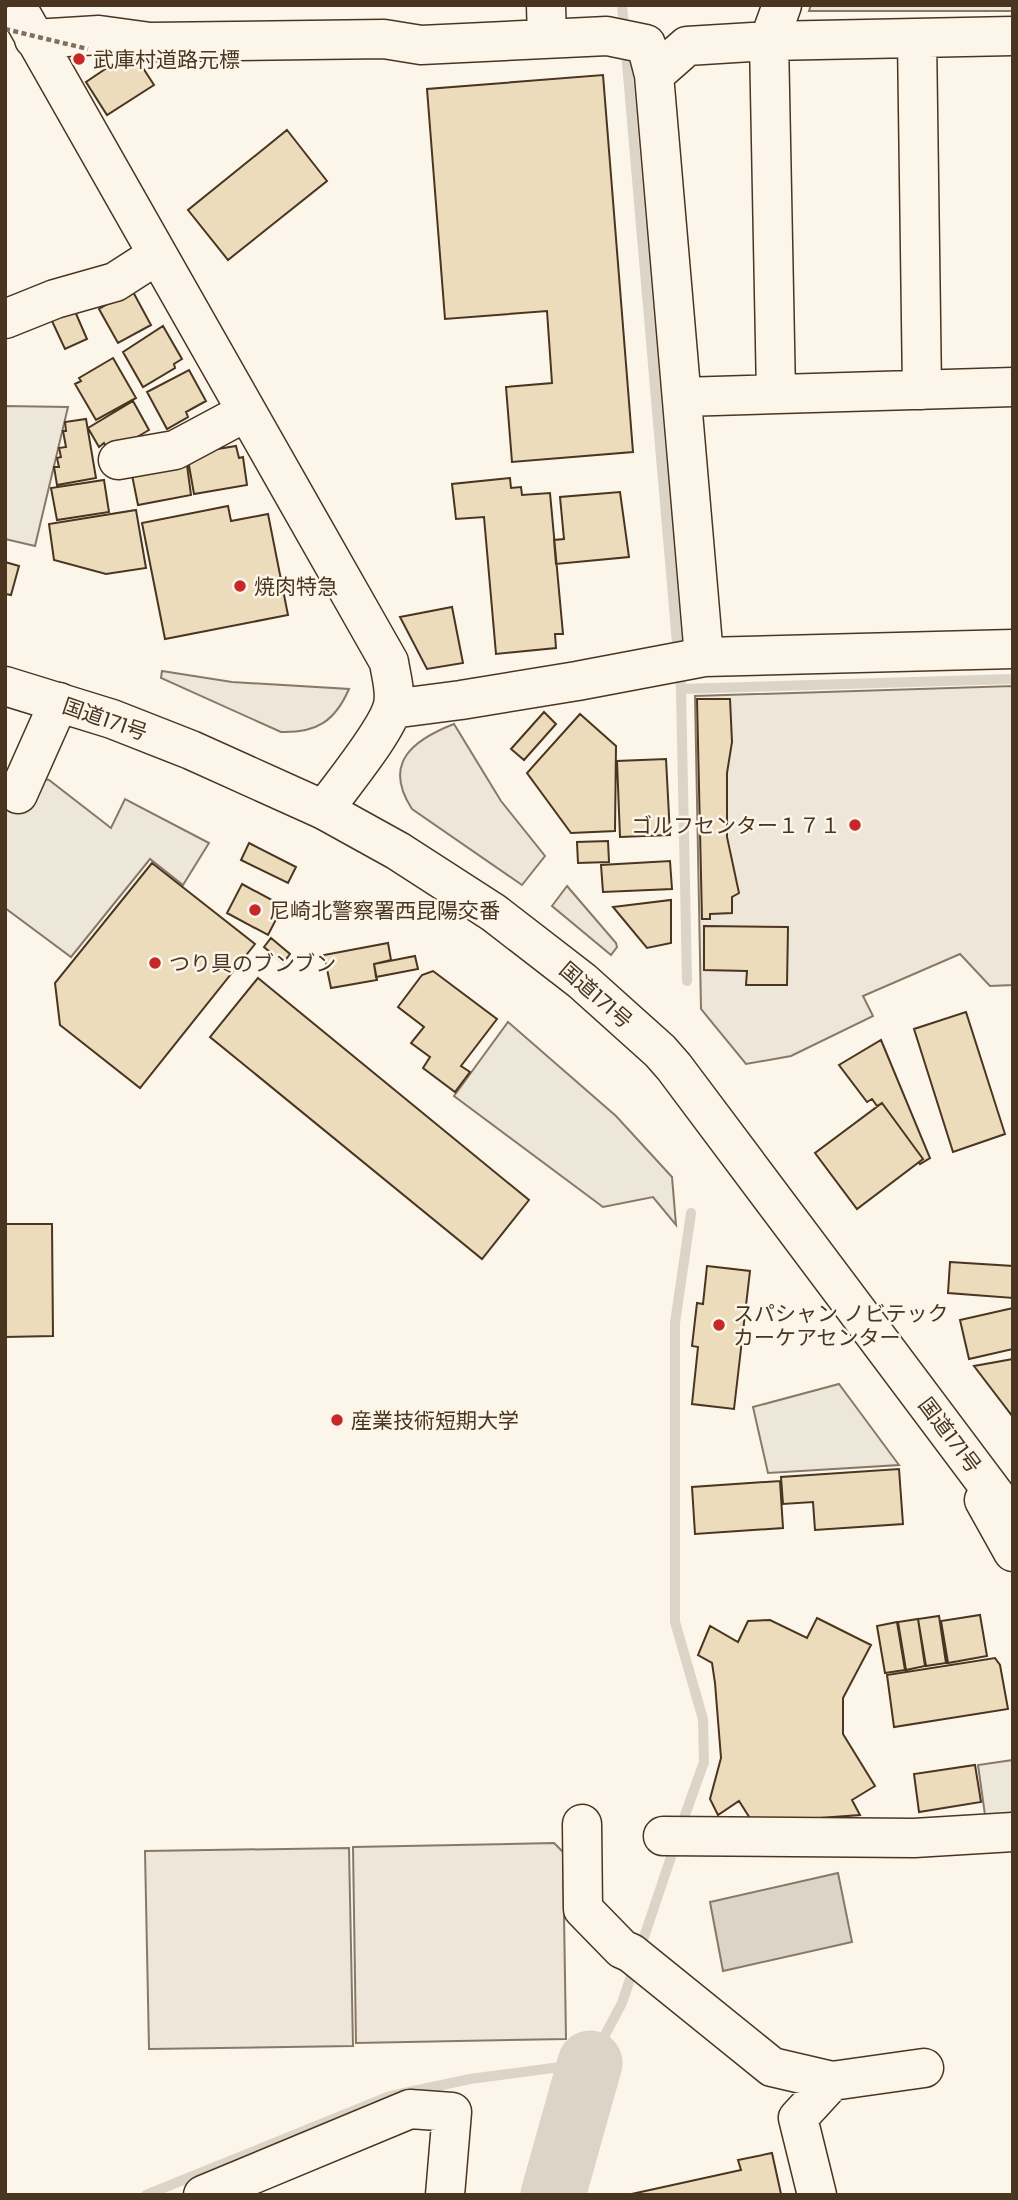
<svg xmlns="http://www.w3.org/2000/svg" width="1018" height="2200" viewBox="0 0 1018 2200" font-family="Poppins,'Noto Sans JP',sans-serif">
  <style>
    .green { fill: #ede6d9; stroke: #887966; stroke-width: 2 }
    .parking { fill: #ede7d9; stroke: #887966; stroke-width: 2 }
    .water { fill: #dcd4c6; stroke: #887966; stroke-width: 2 }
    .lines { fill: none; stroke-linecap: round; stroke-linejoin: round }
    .stream { stroke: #dcd4c6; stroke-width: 10 }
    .river { stroke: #dcd4c6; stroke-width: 65 }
    .building { fill: #ecdcbc; stroke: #4a3520; stroke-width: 2 }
    .minor-casing { stroke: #4a3520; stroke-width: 41 }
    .highway-casing { stroke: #4a3520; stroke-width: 41 }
    .minor { stroke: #fbf6e9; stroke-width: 38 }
    .highway { stroke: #fbf6e9; stroke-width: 38 }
    .path-bridge { stroke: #7f6f5c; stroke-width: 4.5; stroke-dasharray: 5 3.5; stroke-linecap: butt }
    .power { stroke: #c62828; stroke-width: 2; stroke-dasharray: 24 5 3.5 5; stroke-linecap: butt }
    .poi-dot { fill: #c62828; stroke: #fbf6e9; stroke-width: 2.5 }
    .labels { text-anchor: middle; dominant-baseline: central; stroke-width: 5; stroke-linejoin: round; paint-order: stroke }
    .poi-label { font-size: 21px; fill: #4a3520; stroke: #fbf6e9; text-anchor: start }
    .street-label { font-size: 21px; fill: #4a3520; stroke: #fbf6e9 }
  </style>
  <rect width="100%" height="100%" fill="#fbf6e9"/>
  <path class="green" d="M811,5H1013V11H809Z
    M162,671L232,682L349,689C335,721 317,733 281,732L161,678Z
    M1013,686V985L990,986L960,954L863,996L873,1016L791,1056L746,1064L701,1009L695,696Z
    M454,724L501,801L545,856L522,885L412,809C382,763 413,740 454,724Z
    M567,886L616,943L617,947L611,955L552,906Z
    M554,1843L563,1852L566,2039L356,2043L353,1847Z
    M349,1848L353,2046L149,2049L145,1851Z"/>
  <path class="parking" d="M5,406L68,407L35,546L5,539Z
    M5,772L49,780L111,828L125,799L209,843L183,885L150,859L71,957L5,908Z
    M508,1022L616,1116L672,1177L676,1225L653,1197L603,1207L454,1096Z
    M839,1384L899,1465L768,1473L753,1407Z
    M1013,1760V1814L985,1815L978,1765Z"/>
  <path class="water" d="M838,1873L852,1942L723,1971L710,1902Z"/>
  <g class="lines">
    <path class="stream" d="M622,5L681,689L687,981
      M681,689L1013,679
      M680,1829L704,1762L703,1719L675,1622V1323L691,1213
      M640,1949L675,1845
      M146,2195L390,2096L470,2079L590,2063L622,2003L635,1964"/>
    <path class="river" d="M553,2195L590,2063"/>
  </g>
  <path class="building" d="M132,51L154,85L107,115L86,82Z
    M603,75L633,452L512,462L506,387L552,383L547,311L445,319L427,89Z
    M287,130L327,181L228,260L188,210Z
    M132,290L151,325L118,343L99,309Z
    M74,309L87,339L65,349L51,319Z
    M163,326L182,359L174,364L175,368L143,387L123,352Z
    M113,358L136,398L96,420L75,384L81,381L79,378Z
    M189,370L206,401L186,412L188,417L167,429L147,392Z
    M133,401L149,430L110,453L104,443L99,447L88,428Z
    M86,419L96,478L57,485L54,467H59L57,458L61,457L59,448L66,447L63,431H66L65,422Z
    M236,446L239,458L243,457L247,485L194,494L187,454Z
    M187,465L191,495L138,505L132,475Z
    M510,478L511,488L521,487L522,495L550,493L563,634H555L556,648L496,654L484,517L456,519L452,484Z
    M104,480L109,512L57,520L51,488Z
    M620,492L629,557L556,564L554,540L564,539L560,497Z
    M228,506L231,521L268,514L288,615L165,639L142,523Z
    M136,510L146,568L106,574L54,560L49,524Z
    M5,562L19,566L11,595L5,594Z
    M452,607L463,663L427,669L400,617Z
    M697,699H730L732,742L727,773V837L739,893L732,897V913L710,914V919H702Z
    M544,712L556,724L524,760L511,749Z
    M580,714L616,746L615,831L571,833L527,773Z
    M666,759L670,835L620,837L617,761Z
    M608,841L609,862L578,863L577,842Z
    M249,843L296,867L288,883L241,860Z
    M670,861L672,889L603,892L601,865Z
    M152,863L255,944L140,1088L60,1025L55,983Z
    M242,884L283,906L268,935L227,913Z
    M671,900V943L647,948L613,907Z
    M704,926L788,927L787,985H746L747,971L704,970Z
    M271,938L290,954L283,963L264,947Z
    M388,943L391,960L374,964L377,980L331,988L324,955Z
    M415,956L418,969L376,977L374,964Z
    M433,971L497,1019L461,1066L470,1072L455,1092L423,1068L430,1057L411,1043L424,1027L398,1007L422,975Z
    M258,978L529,1200L482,1259L210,1037Z
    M966,1012L1005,1134L953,1152L914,1029Z
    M881,1040L930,1158L920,1164L919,1162L923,1159L882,1103L877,1106L872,1099L867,1102L839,1065Z
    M882,1103L923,1159L857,1209L815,1153Z
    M5,1224H52L53,1336L5,1337Z
    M950,1262L1013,1266V1298L948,1293Z
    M707,1266L750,1271L734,1409L692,1404L698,1347L692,1346L697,1303L703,1304Z
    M1013,1308V1349L969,1359L960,1320Z
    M1013,1359V1417L974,1366Z
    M899,1469L903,1524L815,1530L813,1502L783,1504L781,1477Z
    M780,1481L783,1528L695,1534L692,1487Z
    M980,1615L987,1656L948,1663L941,1621Z
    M939,1616L946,1663L926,1666L918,1619Z
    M817,1618L871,1645L843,1698V1734L875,1786L852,1800L860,1815L753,1823L739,1801L718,1815L710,1799L721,1758L715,1683L712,1663L698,1655L710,1626L738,1642L748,1621L770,1620L807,1638Z
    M918,1619L925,1666L906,1670L898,1622Z
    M897,1622L905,1670L885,1673L877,1626Z
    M995,1658L1000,1665L1008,1709L894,1727L887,1675Z
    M975,1765L981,1802L919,1812L914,1774Z
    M772,2153L781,2194L785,2195H627L741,2170L738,2160Z"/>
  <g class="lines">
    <g class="minor-casing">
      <path id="minor" d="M16,5L389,662C391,676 396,691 393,705C388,730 340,787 324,810
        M546,5L547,39
        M917,38L922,390
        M34,39L99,35L150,42L384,39L421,45L607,36L646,44L654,75
        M5,319L55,299L115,282L157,255
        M776,394L769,41L782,5
        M682,397L1013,387
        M118,460L175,450L246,412
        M704,657L654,75L687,46L769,41L1013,36
        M392,709L461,700L577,681L704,657L1013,649
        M18,794L59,702
        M582,1824L583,1909L622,1949L631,1953L772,2067L832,2081L924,2068
        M663,1836L914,1838L1013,1832
        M203,2195L410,2109L452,2112L445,2195
        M817,2195L798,2118L832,2081"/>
    </g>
    <g class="highway-casing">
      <path id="highway" d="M5,686L112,719L191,750L324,810L398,851L494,913L582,981L660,1051L674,1067L1013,1519
        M984,1500L1013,1552"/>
    </g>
    <use href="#minor" class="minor"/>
    <use href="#highway" class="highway"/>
    <path class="path-bridge" d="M5,29L88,49"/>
    <path class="power" d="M5,8L10,5"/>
  </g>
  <g class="poi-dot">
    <circle cx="79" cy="59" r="7"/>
    <circle cx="240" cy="586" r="7"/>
    <circle cx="855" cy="825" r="7"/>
    <circle cx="255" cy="910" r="7"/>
    <circle cx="155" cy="963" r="7"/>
    <circle cx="719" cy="1325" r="7"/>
    <circle cx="337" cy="1420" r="7"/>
  </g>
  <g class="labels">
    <g class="poi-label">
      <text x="93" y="59">武庫村道路元標</text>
      <text x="254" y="586">焼肉特急</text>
      <text x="841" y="825" text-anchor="end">ゴルフセンター１７１</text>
      <text x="269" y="910">尼崎北警察署西昆陽交番</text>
      <text x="169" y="963">つり具のブンブン</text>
      <text x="733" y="1313">スパシャン ノビテック<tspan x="733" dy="24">カーケアセンター</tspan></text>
      <text x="351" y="1420">産業技術短期大学</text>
    </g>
    <g class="street-label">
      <text transform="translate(105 719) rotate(19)">国道171号</text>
      <text transform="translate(596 995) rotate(41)">国道171号</text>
      <text transform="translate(950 1435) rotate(53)">国道171号</text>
    </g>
  </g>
  <rect width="1018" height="2200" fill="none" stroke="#4a3520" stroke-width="14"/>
</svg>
